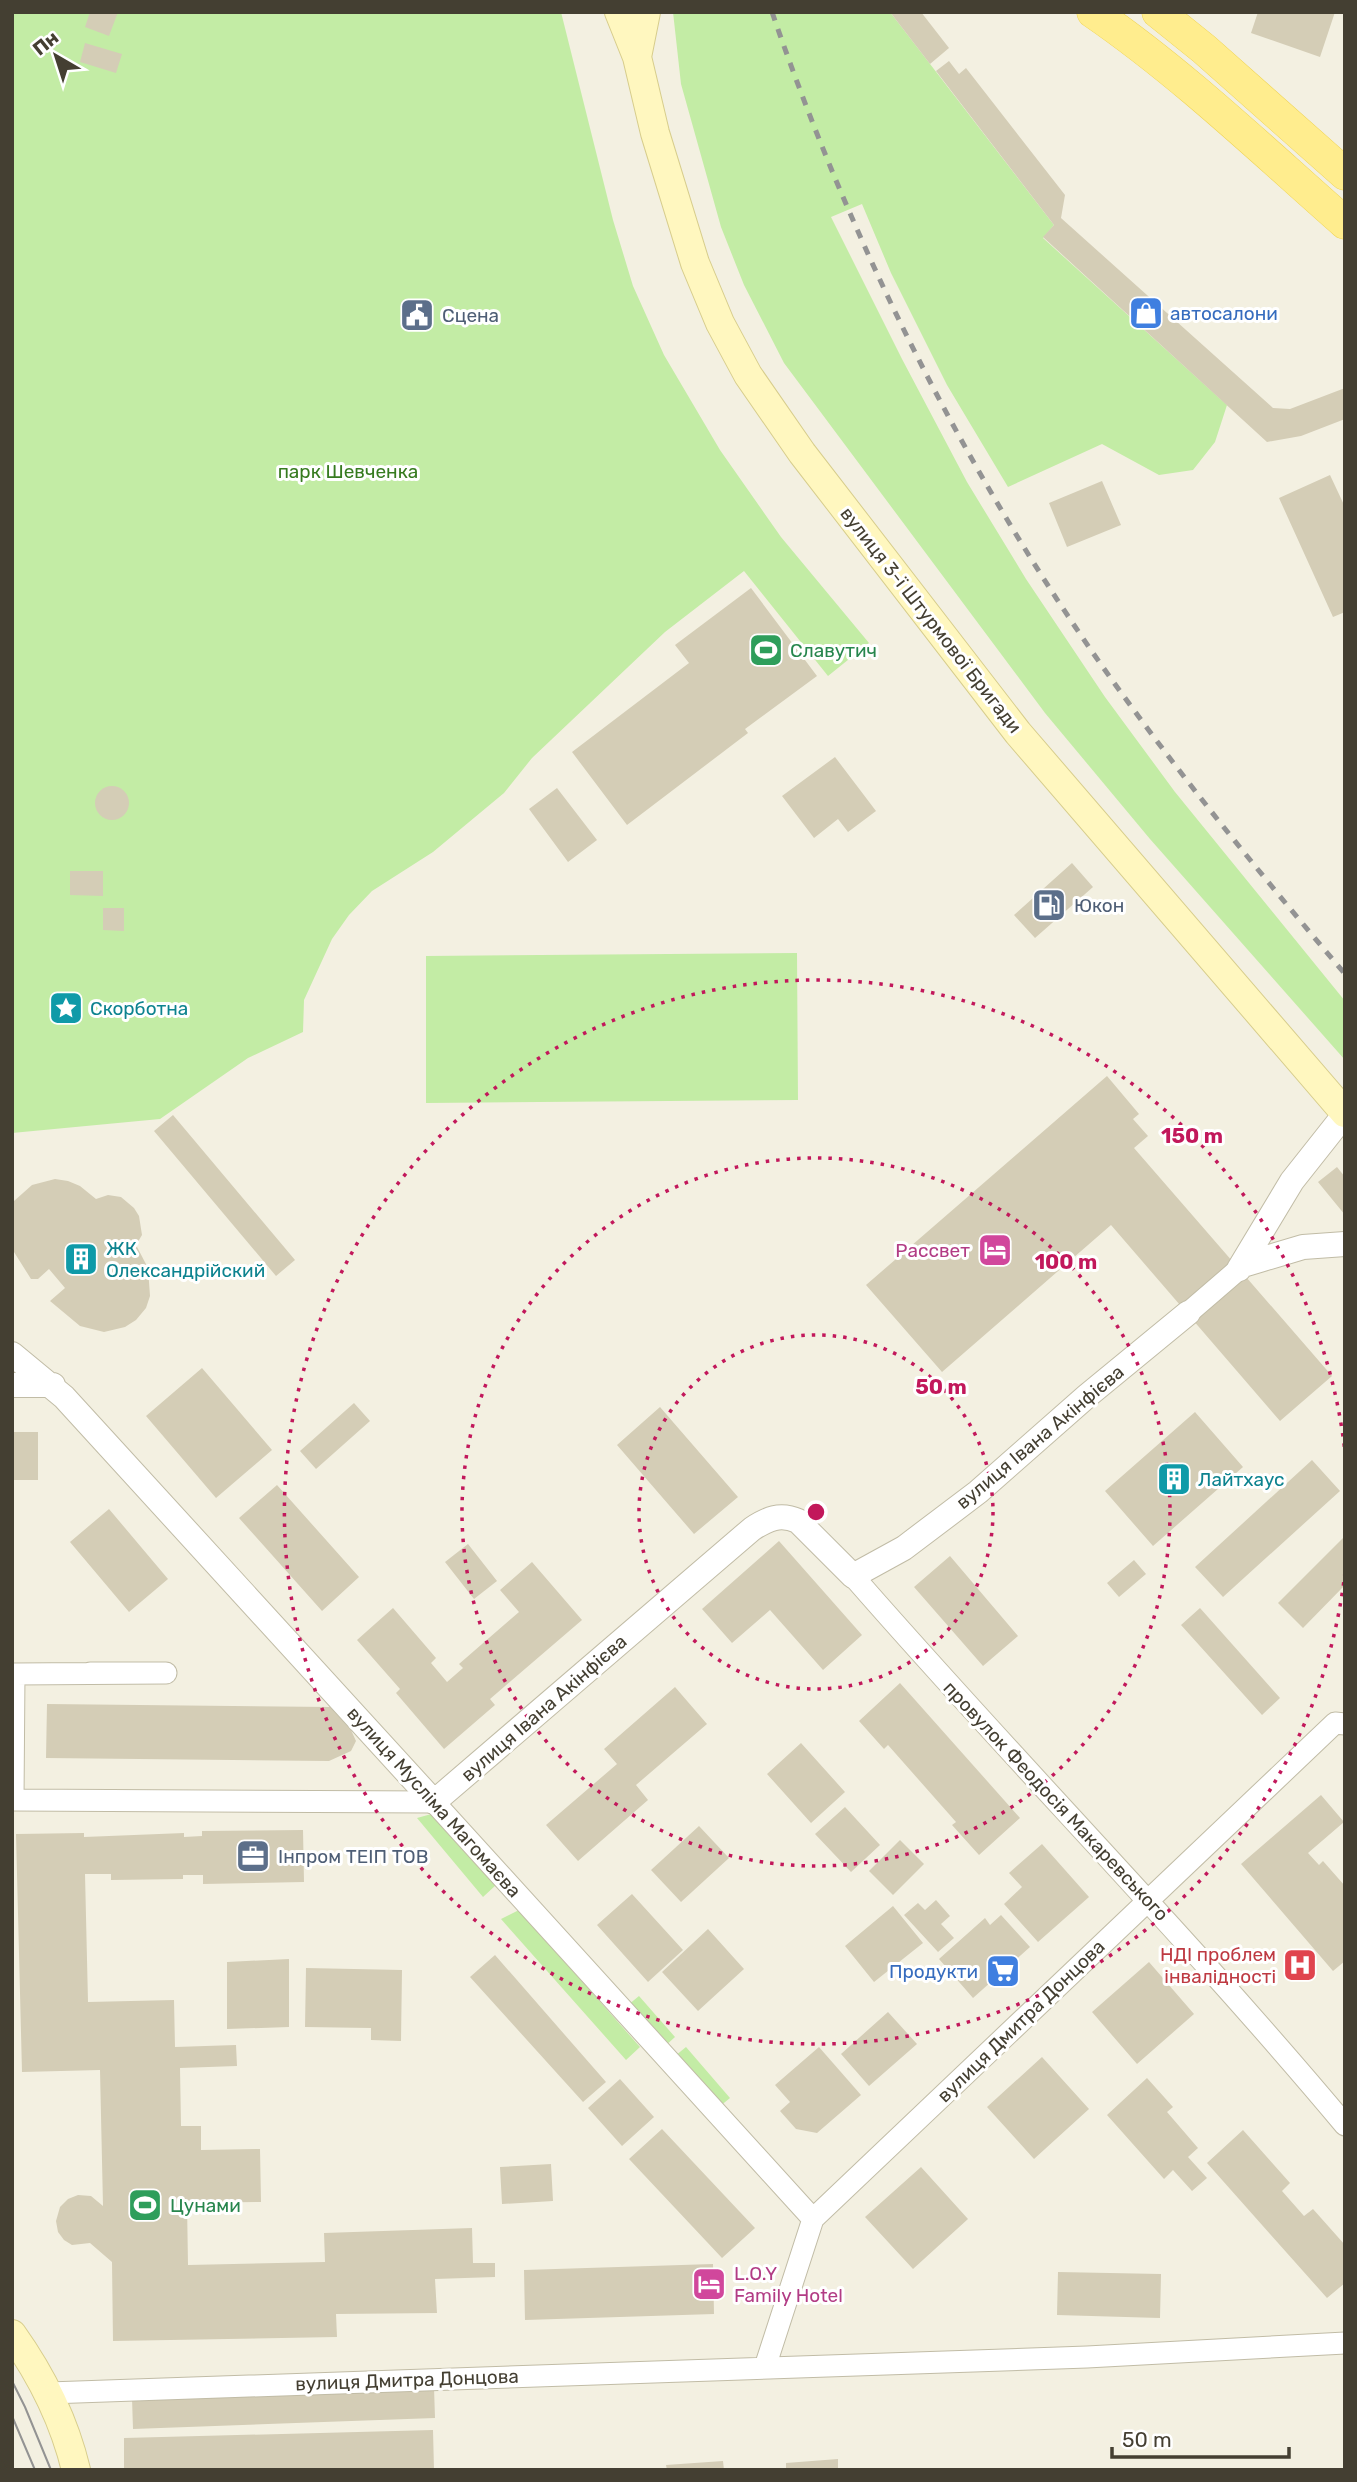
<svg xmlns="http://www.w3.org/2000/svg" width="1357" height="2482" viewBox="0 0 1357 2482" font-family="Rubik,sans-serif">
  <style>
    .green { fill: #c3eca5 }
    .building { fill: #d4cdb6 }
    .lines { fill: none; stroke-linecap: round; stroke-linejoin: round }
    .minor-casing { stroke: #c1bca6; stroke-width: 23 }
    .tertiary-casing { stroke: #c1bca6; stroke-width: 26 }
    .secondary-casing { stroke: #d7cd8c; stroke-width: 30 }
    .primary-casing { stroke: #efd353; stroke-width: 33 }
    .minor { stroke: #fff; stroke-width: 21 }
    .tertiary { stroke: #fff; stroke-width: 24 }
    .secondary { stroke: #fff7bf; stroke-width: 28 }
    .primary { stroke: #ffed8e; stroke-width: 32 }
    .tram { stroke: #939393; stroke-width: 2 }
    .rail { stroke: #939393; stroke-width: 5; stroke-dasharray: 9 9; stroke-linecap: butt }
    .ring { fill: none; stroke: #c2185b; stroke-width: 3.5; stroke-dasharray: 3.5 7 }
    .labels { text-anchor: middle; dominant-baseline: central; stroke-width: 6; stroke-linejoin: round; paint-order: stroke }
    .shop-label { font-size: 19px; fill: #366cbe; stroke: #fff; text-anchor: start }
    .service-label { font-size: 19px; fill: #4e5e75; stroke: #fff; text-anchor: start }
    .park-label { font-size: 19px; fill: #377b20; stroke: #fff }
    .street-label { font-size: 19px; fill: #443f32; stroke: #fff }
    .leisure-label { font-size: 19px; fill: #27864d; stroke: #fff; text-anchor: start }
    .culture-label { font-size: 19px; fill: #0d838f; stroke: #fff; text-anchor: start }
    .hotel-label { font-size: 19px; fill: #b23c85; stroke: #fff; text-anchor: end }
    .health-label { font-size: 19px; fill: #be3a42; stroke: #fff; text-anchor: end }
    .centre { fill: #c2185b; stroke: #fff; stroke-width: 3.5 }
    .ring-label { font-size: 21px; text-anchor: middle; font-weight: bold; fill: #c2185b; stroke: #fff; stroke-width: 6; stroke-linejoin: round; paint-order: stroke }
  </style>
  <rect width="100%" height="100%" fill="#f3f0e1"/>
  <path class="green" d="M12,12H561L613,220L633,286L664,355L720,450L781,537L869,643L828,676L744,571L665,632L532,758L504,793L433,852L372,891L349,915L332,939L304,1000L303,1032L248,1058L160,1119L12,1133Z
    M673,12H890L1054,225L1043,238L1227,405L1215,442L1193,470L1159,475L1102,444L1008,487L947,385L891,273L862,204L831,217L902,359L967,482L1026,579L1105,697L1175,792L1345,1001V1060L1150,839L1045,713L784,363L744,285L721,227L681,84Z
    M797,953L798,1100L426,1103V956Z
    M435,1813L496,1885L483,1897L417,1818Z
    M519,1910L640,2047L626,2060L501,1919Z
    M639,1996L675,2037L664,2047L628,2005Z
    M686,2047L730,2098L719,2107L675,2056Z"/>
  <path class="building" d="M90,12H118L109,36L85,27Z
    M890,12H921L949,48L930,64Z
    M1258,12H1335L1320,57L1251,33Z
    M85,43L122,54L116,73L80,62Z
    M949,61L959,74L966,68L1065,195L1061,218L1273,408L1290,409L1345,388V419L1301,436L1267,442L1043,237L1054,225L936,71Z
    M1330,475L1345,507V612L1333,617L1279,498Z
    M1102,481L1121,525L1067,547L1049,503Z
    M751,588L817,676L745,729L748,733L627,825L572,752L689,663L675,645Z
    M835,757L876,811L848,832L838,819L814,838L782,796Z
    M95 803a17 17 0 1 1 34 0a17 17 0 1 1-34 0Z
    M557,788L597,840L568,862L529,809Z
    M1072,863L1093,887L1035,938L1014,915Z
    M70,871H103V896L70,895Z
    M103,908H124V931L103,930Z
    M1107,1076L1139,1114L1133,1119L1148,1136L1134,1148L1332,1376L1280,1421L1111,1225L942,1372L866,1285Z
    M173,1115L295,1260L276,1276L154,1131Z
    M1337,1167L1345,1177V1215L1318,1182Z
    M55,1179L68,1181L80,1186L96,1199L108,1195L121,1197L134,1208L139,1216L142,1235L136,1245L148,1268L150,1296L146,1308L136,1320L125,1327L104,1332L80,1326L50,1301L65,1288L49,1269L38,1279H31L14,1252L12,1206L14,1201L32,1185Z
    M202,1368L272,1450L216,1498L146,1416Z
    M354,1403L370,1421L316,1469L300,1451Z
    M660,1407L738,1497L694,1534L617,1445Z
    M1195,1412L1243,1467L1153,1546L1105,1491Z
    M12,1432H38V1480H12Z
    M1312,1460L1340,1491L1223,1597L1195,1567Z
    M277,1485L359,1577L322,1611L239,1518Z
    M109,1509L168,1579L129,1612L70,1542Z
    M1345,1536V1585L1303,1628L1278,1603Z
    M779,1541L862,1635L823,1670L770,1610L732,1643L702,1609Z
    M468,1544L497,1581L474,1599L445,1562Z
    M950,1556L1018,1636L983,1666L914,1587Z
    M1134,1560L1146,1574L1119,1597L1107,1583Z
    M532,1562L582,1620L490,1699L495,1705L444,1749L396,1693L400,1689L357,1640L393,1608L436,1658L431,1663L447,1682L463,1668L459,1664L519,1612L500,1590Z
    M1200,1608L1280,1698L1262,1715L1181,1625Z
    M900,1683L1020,1818L979,1855L952,1825L956,1822L888,1745L884,1749L859,1721Z
    M675,1687L707,1724L636,1785L648,1800L578,1861L546,1825L617,1764L604,1749Z
    M47,1704L330,1707L351,1730L356,1741L351,1751L329,1761L46,1758Z
    M801,1743L845,1792L811,1823L767,1774Z
    M1321,1795L1344,1822L1308,1853L1319,1865L1323,1861L1345,1886V1961L1333,1971L1241,1864Z
    M845,1807L880,1845L851,1872L815,1834Z
    M699,1826L729,1858L681,1902L651,1870Z
    M303,1830L304,1882L203,1884V1875H183V1879L111,1880V1874H85L88,2002L174,2000L175,2047L236,2045L237,2066L180,2068L181,2126H201V2150L260,2149L261,2202L187,2203L188,2265L325,2262L324,2233L472,2228L473,2263H495V2277L435,2279L437,2313L336,2314L337,2337L113,2341L112,2262L90,2243L72,2245L64,2240L58,2232L56,2221L60,2207L68,2199L78,2195L91,2196L103,2206L100,2070L22,2072L16,1834L84,1833V1837L184,1833V1837L202,1836V1831Z
    M900,1840L924,1864L893,1895L869,1871Z
    M1042,1844L1089,1897L1038,1942L1004,1904L1022,1887L1009,1873Z
    M632,1894L683,1950L648,1982L597,1925Z
    M936,1900L950,1916L941,1924L954,1938L938,1952L904,1915L918,1903L925,1910Z
    M893,1906L923,1943L874,1982L845,1946Z
    M1001,1915L1030,1947L973,1998L939,1959L985,1918L990,1925Z
    M708,1929L744,1969L698,2011L662,1972Z
    M495,1955L606,2082L583,2102L470,1977Z
    M289,1959V2027L227,2029V1962Z
    M1149,1962L1194,2014L1137,2064L1092,2012Z
    M306,1968L402,1970L401,2041L371,2040V2028L305,2027Z
    M888,2012L917,2044L869,2086L841,2054Z
    M819,2047L861,2095L817,2133L796,2129L780,2111L790,2102L775,2085Z
    M1042,2057L1089,2109L1034,2159L987,2107Z
    M1147,2078L1173,2107L1167,2112L1198,2148L1188,2157L1207,2178L1192,2191L1173,2170L1164,2179L1107,2115Z
    M620,2079L654,2117L622,2146L588,2108Z
    M662,2129L755,2228L722,2258L629,2159Z
    M1243,2130L1290,2183L1282,2191L1304,2216L1313,2209L1345,2245V2283L1327,2298L1207,2163Z
    M551,2164L553,2201L502,2204L500,2167Z
    M921,2167L968,2219L913,2269L865,2217Z
    M713,2264L714,2314L525,2320L524,2270Z
    M1058,2272L1161,2274L1160,2318L1057,2315Z
    M434,2387L435,2418L133,2429L132,2398Z
    M433,2430L434,2470H124V2438Z
    M838,2459V2470H786V2463Z
    M723,2461L724,2470H667L666,2465Z"/>
  <g class="lines">
    <g class="minor-casing">
      <path id="minor" d="M1188,1313L1239,1269
        M853,1576C1014,1761 1187,1936 1345,2125
        M12,1800L434,1802L813,2219
        M13,1800L14,1674L166,1673H90
        M765,2367L813,2219L1335,1723L1345,1724
        M49,2393L1087,2357L1345,2343"/>
    </g>
    <g class="tertiary-casing">
      <path id="tertiary" d="M1243,1265L1303,1247L1345,1244
        M1239,1269L1292,1181L1345,1114
        M12,1354L64,1397L434,1802L752,1529C767,1519 780,1513 798,1521L853,1576L904,1548L978,1492L1087,1396L1188,1313
        M12,1385H53"/>
    </g>
    <g class="secondary-casing">
      <path id="secondary" d="M619,12L637,57L655,133L695,263L720,323L748,375L802,453L1018,733L1345,1113
        M637,57L646,12
        M12,2334C42,2376 64,2420 76,2470"/>
    </g>
    <g class="primary-casing">
      <path id="primary" d="M1093,12C1183,74 1263,151 1345,223
        M1158,12L1204,49L1345,174"/>
    </g>
    <use href="#minor" class="minor"/>
    <use href="#tertiary" class="tertiary"/>
    <use href="#secondary" class="secondary"/>
    <use href="#primary" class="primary"/>
    <path class="tram" d="M12,2381L25,2407L51,2470
      M12,2416L35,2470"/>
    <path class="rail" d="M772,12C850,239 957,456 1093,653C1171,765 1257,870 1345,974"/>
  </g>
  <g class="ring">
    <circle cx="816" cy="1512" r="177"/>
    <circle cx="816" cy="1512" r="354"/>
    <path d="M1345 1572A532 532 0 1 1 1345 1452"/>
  </g>
  <defs>
    <g id="shop-square" transform="scale(1.75)"><rect x="-9" y="-9" width="18" height="18" rx="4" fill="#3f7fe0" stroke="#fff"/><path d="M-5-2.5h2.3a2.7 3.5 0 0 1 5.4 0H5L5.5 6h-11ZM-1.5-2.5h3a1.5 2.3 0 0 0-3 0Z" fill="#fff"/></g>
    <g id="civic-square" transform="scale(1.75)"><rect x="-9" y="-9" width="18" height="18" rx="4" fill="#5c6f8a" stroke="#fff"/><path d="M-.6-6.5H3V-4.5H.6V-3L4-1V1h2V6H-6V1h2V-1L-.6-3ZM-1.2 2.5V6h2.4V2.5Z" fill="#fff"/></g>
    <g id="stadium-square" transform="scale(1.75)"><rect x="-9" y="-9" width="18" height="18" rx="4" fill="#2e9e5b" stroke="#fff"/><path d="M0-5a6.5 5 0 1 0 0 10a6.5 5 0 1 0 0-10ZM-3.5-1.8h7v3.6h-7Z" fill="#fff"/></g>
    <g id="fuel-square" transform="scale(1.75)"><rect x="-9" y="-9" width="18" height="18" rx="4" fill="#5c6f8a" stroke="#fff"/><path d="M-5.5-6h7V0h2V4h1.3V-2.5L3-4.5l.8-.8L6-3V5H2.5V1h-1V6h-7ZM-4.2-4.7v3.2H.2V-4.7Z" fill="#fff"/></g>
    <g id="sight-square" transform="scale(1.75)"><rect x="-9" y="-9" width="18" height="18" rx="4" fill="#0f9aa8" stroke="#fff"/><path d="M0-6L1.8-2.2L6-1.7L2.9 1.2L3.7 5.4L0 3.3L-3.7 5.4L-2.9 1.2L-6-1.7L-1.8-2.2Z" fill="#fff"/></g>
    <g id="hotel-square" transform="scale(1.75)"><rect x="-9" y="-9" width="18" height="18" rx="4" fill="#d1479c" stroke="#fff"/><path d="M-6-4.5h1.5V1H6V5H4.5V3h-9V5H-6ZM-4 0a1.8 1.8 0 1 1 3.6 0ZM.5 0V-2.5h3Q6-2.5 6 0Z" fill="#fff"/></g>
    <g id="building-square" transform="scale(1.75)"><rect x="-9" y="-9" width="18" height="18" rx="4" fill="#0f9aa8" stroke="#fff"/><path d="M-4-6H4V6H1V3H-1V6H-4ZM-2.5-4.3h1.7v1.8h-1.7ZM.8-4.3h1.7v1.8H.8ZM-2.5-1h1.7V.8h-1.7ZM.8-1h1.7V.8H.8Z" fill="#fff"/></g>
    <g id="office-square" transform="scale(1.75)"><rect x="-9" y="-9" width="18" height="18" rx="4" fill="#5c6f8a" stroke="#fff"/><path d="M-6-3h4V-5.5h4V-3h4V5H-6ZM-1-4.5V-3h2v-1.5ZM-6 0V1H6V0Z" fill="#fff"/></g>
    <g id="hospital-square" transform="scale(1.75)"><rect x="-9" y="-9" width="18" height="18" rx="4" fill="#e0444e" stroke="#fff"/><path d="M-5-5h3v3.5h4V-5h3V5h-3V1.5h-4V5h-3Z" fill="#fff"/></g>
    <g id="supermarket-square" transform="scale(1.75)"><rect x="-9" y="-9" width="18" height="18" rx="4" fill="#3f7fe0" stroke="#fff"/><path d="M-6-5.5h2.5l.6 2H6L4.5 2H-2.5L-4.4-4H-6ZM-1.5 3.2a1.3 1.3 0 1 0 .1 0ZM3 3.2a1.3 1.3 0 1 0 .1 0Z" fill="#fff"/></g>
  </defs>
  <g fill-rule="evenodd">
    <use href="#shop-square" x="1146" y="313"/>
    <use href="#civic-square" x="417" y="315"/>
    <use href="#stadium-square" x="766" y="650"/>
    <use href="#fuel-square" x="1049" y="905"/>
    <use href="#sight-square" x="66" y="1008"/>
    <use href="#hotel-square" x="995" y="1250"/>
    <use href="#building-square" x="81" y="1259"/>
    <use href="#building-square" x="1174" y="1479"/>
    <use href="#office-square" x="253" y="1856"/>
    <use href="#hospital-square" x="1300" y="1965"/>
    <use href="#supermarket-square" x="1003" y="1971"/>
    <use href="#stadium-square" x="145" y="2205"/>
    <use href="#hotel-square" x="709" y="2284"/>
  </g>
  <g class="labels">
    <g class="shop-label">
      <text x="1170" y="313">автосалони</text>
      <text x="978" y="1971" text-anchor="end">Продукти</text>
    </g>
    <g class="service-label">
      <text x="442" y="315">Сцена</text>
      <text x="1074" y="905">Юкон</text>
      <text x="278" y="1856">Інпром ТЕІП ТОВ</text>
    </g>
    <g class="park-label">
      <text x="348" y="471">парк Шевченка</text>
    </g>
    <g class="street-label">
      <text transform="translate(931 620) rotate(52)">вулиця 3-ї Штурмової Бригади</text>
      <text transform="translate(1040 1437) rotate(-40)">вулиця Івана Акінфієва</text>
      <text transform="translate(544 1708) rotate(-41)">вулиця Івана Акінфієва</text>
      <text transform="translate(1056 1801) rotate(47)">провулок Феодосія Макаревського</text>
      <text transform="translate(434 1802) rotate(48)">вулиця Мусліма Магомаєва</text>
      <text transform="translate(1021 2021) rotate(-44)">вулиця Дмитра Донцова</text>
      <text transform="translate(407 2380) rotate(-2)">вулиця Дмитра Донцова</text>
    </g>
    <g class="leisure-label">
      <text x="790" y="650">Славутич</text>
      <text x="170" y="2205">Цунами</text>
    </g>
    <g class="culture-label">
      <text x="90" y="1008">Скорботна</text>
      <text x="106" y="1248">ЖК<tspan x="106" dy="22">Олександрійский</tspan></text>
      <text x="1198" y="1479">Лайтхаус</text>
    </g>
    <g class="hotel-label">
      <text x="970" y="1250">Рассвет</text>
      <text x="734" y="2273" text-anchor="start">L.O.Y<tspan x="734" dy="22">Family Hotel</tspan></text>
    </g>
    <g class="health-label">
      <text x="1276" y="1954">НДІ проблем<tspan x="1276" dy="22">інвалідності</tspan></text>
    </g>
  </g>
  <circle cx="816" cy="1512" r="10" class="centre"/>
  <g class="ring-label">
    <text x="1192" y="1143">150 m</text>
    <text x="1066" y="1269">100 m</text>
    <text x="941" y="1394">50 m</text>
  </g>
  <rect width="1357" height="2482" fill="none" stroke="#443f32" stroke-width="28"/>
  <g transform="translate(56 56) rotate(321)" stroke="#ffffff" stroke-width="5" paint-order="stroke">
  <path d="M0-5L12 26L0 18L-12 26Z" fill="#443f32"/>
  <text y="-10" font-size="19" font-weight="bold" text-anchor="middle" fill="#443f32">Пн</text>
  </g>
  <path d="M1112 2447v10h177v-10" fill="none" stroke="#443f32" stroke-width="3.5"/>
  <text x="1122" y="2447" font-size="21" fill="#443f32" stroke="#ffffff" stroke-width="5" paint-order="stroke">50 m</text>
</svg>
